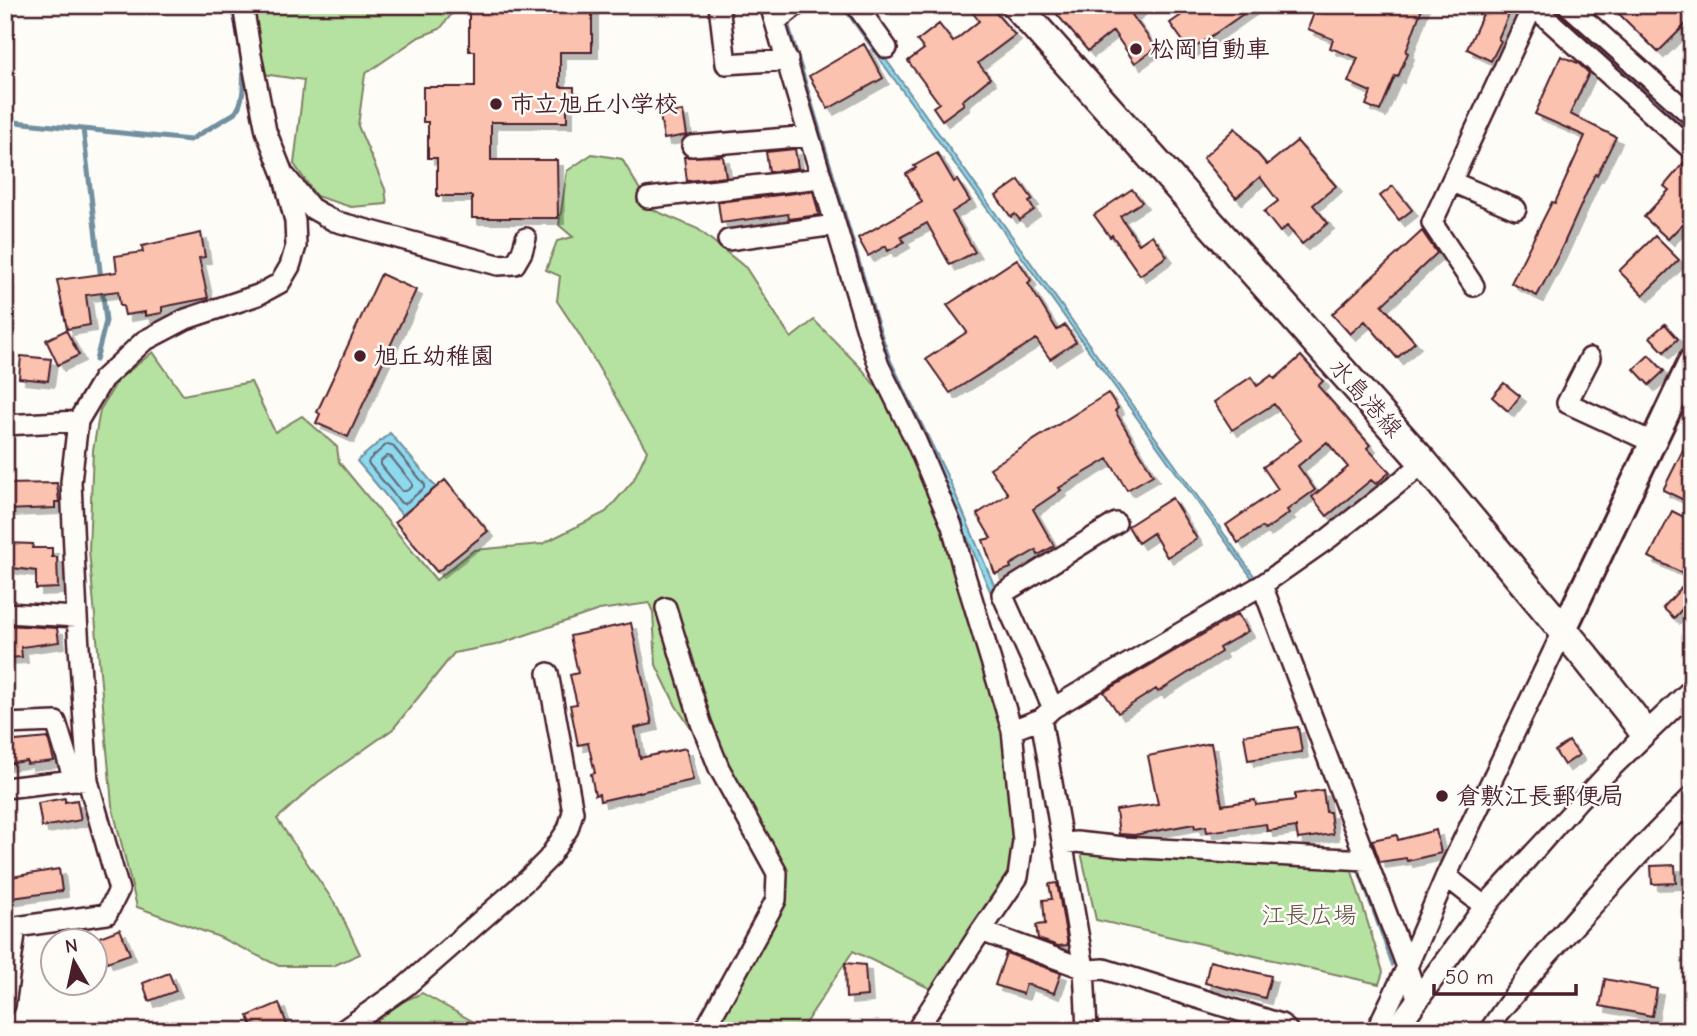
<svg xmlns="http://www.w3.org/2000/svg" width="1697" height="1036" viewBox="0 0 1697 1036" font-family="'Comic Neue','Klee One',sans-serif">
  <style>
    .green { fill: #b5e2a0; stroke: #808066; stroke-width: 2 }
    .water { fill: #8dd9ed; stroke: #728f9f; stroke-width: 2 }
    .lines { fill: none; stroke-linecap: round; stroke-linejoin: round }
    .shore { stroke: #656979; stroke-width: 2 }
    .stream { stroke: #728f9f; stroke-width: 5 }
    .building { fill: #fac2af; stroke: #4a1f2b; stroke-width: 2; filter: url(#shadow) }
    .minor-casing { stroke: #4a1f2b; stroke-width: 24 }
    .tertiary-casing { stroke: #4a1f2b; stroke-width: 30 }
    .secondary-casing { stroke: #4a1f2b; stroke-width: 33 }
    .minor { stroke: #fdfcf7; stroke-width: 19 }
    .tertiary { stroke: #fdfcf7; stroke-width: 24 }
    .secondary { stroke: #fdfcf7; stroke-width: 28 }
    .secondary-bridge-casing { stroke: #4a1f2b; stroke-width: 33; stroke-linecap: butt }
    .secondary-bridge { stroke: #fdfcf7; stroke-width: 28 }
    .poi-dot { fill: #4a1f2b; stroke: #fdfcf7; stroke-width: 2.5 }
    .labels { text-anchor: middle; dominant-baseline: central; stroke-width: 5; stroke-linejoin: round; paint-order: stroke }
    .poi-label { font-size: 24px; font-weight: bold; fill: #4a1f2b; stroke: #fdfcf7; text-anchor: start }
    .street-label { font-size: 24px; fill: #4a1f2b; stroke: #fdfcf7 }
    .park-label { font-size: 24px; fill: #655048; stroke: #fdfcf7 }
  </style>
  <defs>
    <filter id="shadow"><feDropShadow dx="6" dy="6" stdDeviation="0" flood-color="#0004"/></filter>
  </defs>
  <rect width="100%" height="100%" fill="#fdfcf7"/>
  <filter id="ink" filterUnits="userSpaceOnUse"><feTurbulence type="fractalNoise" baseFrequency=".0143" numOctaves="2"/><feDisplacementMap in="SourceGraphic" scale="14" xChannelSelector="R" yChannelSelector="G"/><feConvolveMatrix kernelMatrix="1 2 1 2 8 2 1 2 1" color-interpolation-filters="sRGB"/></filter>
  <g filter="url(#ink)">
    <path class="green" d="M252,5H453L454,11L440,29L419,37L365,74L358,126L385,189L387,204L351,207L316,196L294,164L304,80L264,74Z
      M592,154L622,159L651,209L698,229L746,268L791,338L814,320L862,369L891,406L943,530L1009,738L1017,841L1012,870L931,989L853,951L800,1031H710L782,901L723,766L694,733L676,706L656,665L653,612L649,603L599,610L496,645L454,653L393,729L318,782L277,819L338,908L360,954L333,966H279L219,937L137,907L112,805L89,550L93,450L100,410L118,380L153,352L183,395L251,382L275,432L302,416L337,447L339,462L436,580L474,550L542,544L606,512L633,481L647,451L579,334L557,301L560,276L546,270L557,241L573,237L559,225L567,171Z
      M1081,852L1350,865L1383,972L1379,984L1096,920Z
      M422,993L490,1031H354L397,1004Z"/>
    <path class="water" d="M841,5H847L1257,580L1397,957L1392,965L1254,581Z
      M1543,5H1550L1692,134V140Z
      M788,21L877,320L891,361L951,484L1045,705L1052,717L1094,972L1097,1031H1092L1041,709L922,433L885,363L782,23Z
      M390,433L436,487L402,515L357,461Z"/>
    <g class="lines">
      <path class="shore" d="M387,444L392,445L425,485L424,488L405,504L401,503L368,463L369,460Z
        M387,456L391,457L412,483V487L406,491H402L381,465V461Z"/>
      <path class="stream" d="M5,121L190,140L235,113C253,91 237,33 233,5
        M83,129L101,279
        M96,360L106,321L102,288
        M5,446L6,442"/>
    </g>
    <path class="building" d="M475,5H592V52H560V87H574V102H567V122H491V160H557L558,218H472V196H437V158H428V122H423V87H475V51H469V7Z
      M967,5H989L1015,35L978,63L990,78L962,101L964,104L942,120L933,107L939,103L908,61L924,49L917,41L939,24L953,42L979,21Z
      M1049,5H1144L1132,15L1156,48L1135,63L1113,31L1088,51Z
      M1196,5H1256L1190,51L1170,23Z
      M1317,5H1423L1406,52L1408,53L1398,77L1395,76L1380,111L1366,105L1371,92L1348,82L1358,58L1330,48L1333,39L1308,29Z
      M1487,5H1513L1498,39L1501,41L1491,61L1467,49Z
      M1610,5H1692V18L1658,52Z
      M864,44L883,78L828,109L809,76Z
      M1561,56L1578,63L1589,73L1570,114L1616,137L1597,175L1595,174L1560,252L1537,296L1511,283L1552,202L1555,203L1585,136L1535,114Z
      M683,111L687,135L664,139L660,115Z
      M1235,128L1267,165L1297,141L1336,186L1313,205L1328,223L1302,244L1287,226L1280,232L1264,212L1278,201L1260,177L1236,198L1203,158Z
      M795,149L798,168L769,172L766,152Z
      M937,153L954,182L957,180L970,201L952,212L975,252L950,265L927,223L901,237L904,242L888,251L886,246L868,256L858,238L922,202L906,174L916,168L914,166Z
      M723,156L726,177L687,181L684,157Z
      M1686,160L1692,162V214L1668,239L1644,217L1669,190L1664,186Z
      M1019,180L1033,200L1029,202L1034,210L1020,220L1015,214L1011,217L996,196Z
      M1393,186L1412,210L1399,220L1380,196Z
      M1132,189L1142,202L1120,216L1139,244L1152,235L1167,256L1140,275L1112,235L1110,237L1094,215Z
      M813,191L819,215L789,219L788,214L721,223L718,202Z
      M1422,231L1437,253L1382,305L1415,342L1397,358L1365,321L1350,334L1332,314Z
      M201,233L205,257L199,258L208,298L162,307V313L145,316V312L125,315L123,306H120L118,291L86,295L90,325L67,329L57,280L117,272L115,256L143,252L142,246Z
      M1655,236L1679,260L1643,295L1619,271Z
      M1017,259L1031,280L1028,283L1057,330L1065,325L1076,342L1050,359L1036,339L950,393L926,359L967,332L947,305Z
      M381,274L416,290L348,437L316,423L320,414L317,412Z
      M1665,324L1678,339L1664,352L1650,337Z
      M66,330L79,355L58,365L46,340Z
      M1649,355L1664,371L1649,385L1634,369Z
      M21,356L51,359L48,381L19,378Z
      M1301,356L1323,381L1318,386L1370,445L1367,448L1390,472L1376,484L1371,480L1327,516L1312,497L1348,467L1327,442L1298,466L1315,490L1287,510L1289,513L1265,530L1262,527L1238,543L1226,525L1278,489L1263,467L1301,440L1274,404L1232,430L1214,402L1251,377L1257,386L1272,375L1275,379Z
      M1504,383L1520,396L1508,411L1492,397Z
      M1108,393L1118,408L1115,411L1153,475L1127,490L1108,459L1059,488L1061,490L1033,509L1054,546L1038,555L1036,550L1010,565L1011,568L995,574L983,540L991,538L977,514L1008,494L990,468Z
      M1692,432V504L1663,490Z
      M445,480L488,531L437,572L395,522Z
      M57,483L59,502H55V508L5,510V484Z
      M1172,498L1197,539L1167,557L1153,533L1138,543L1128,526Z
      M1672,511L1692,521V615L1684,607L1674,618L1663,608L1691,577L1649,557Z
      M5,543L33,544L32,548H52V557H57L58,588L36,589V571L5,567Z
      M1238,614L1248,631L1219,648L1221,652L1158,692L1156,689L1118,713L1104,692Z
      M631,623L652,724L635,728L640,758L686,748L693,780L600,801L599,794L595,795L591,774L595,773L588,743L578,745L570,705L577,704L570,675L578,673L570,636Z
      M5,625L57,628L59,642L21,647L22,657L5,658Z
      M1298,727L1302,752L1248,760L1244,735Z
      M48,738L54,761L27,764V761L5,764V742Z
      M1569,741L1579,755L1564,765L1555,751Z
      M1211,743L1222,805L1255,800L1256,805L1295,800V794L1323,790L1326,812H1330L1333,834L1298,839L1296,827L1267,831L1266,824L1207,832L1206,826L1195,828L1194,824L1134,835L1119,834L1116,810L1158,804L1148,756Z
      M65,798V802L77,800L81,820L42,827L38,803Z
      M1436,830L1441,853L1407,861L1406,858L1380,862L1372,840L1397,835L1398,840Z
      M1675,865L1676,883L1652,884L1651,866Z
      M59,869L62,891L5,899V878Z
      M1057,883L1068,945L1058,946L1038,939L1036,925L1045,924L1043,900L1052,899L1049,884Z
      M120,929L130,954L107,962L97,938Z
      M1006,953L1061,973L1054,993L1026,984L1023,994L995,985Z
      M1210,961L1271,976L1265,998L1205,983Z
      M845,963L865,965L867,996L846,998Z
      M169,973L176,991L149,1001L143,983Z
      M1605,979L1657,989L1652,1016L1600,1006Z
      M279,1003L287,1025L273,1031H254L248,1016Z"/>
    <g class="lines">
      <g class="minor-casing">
        <path id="minor" d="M719,5L726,64L788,60
          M770,5L868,333L879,366L916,441L952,526L963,569L1012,730L1023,841L1018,877L981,931
          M856,5L887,48
          M1532,5L1692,150
          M1568,5L1692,116
          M776,21L797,5
          M692,146L809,136
          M286,177L311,208L334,221L498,265L515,264L522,252L526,238
          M1452,182L1516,209
          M648,198L821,178
          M728,240L835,225
          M1474,286L1432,223L1533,6
          M1590,358L1567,403L1652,442
          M5,425L78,421
          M1262,585L1407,967L1421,1010
          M666,608L701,723L719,768L777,873L776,900L704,1031
          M5,613L77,617
          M1053,708L1002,594L1116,523
          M1041,719L1084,968L1087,1031
          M5,724L56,722L74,780
          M1012,730L1041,719L1053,708L1262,585L1329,538L1424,463
          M5,788L74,780L87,781
          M1063,844L1076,842L1123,847L1366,860
          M1446,876L1488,909
          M5,1005L16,927L107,914L119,890L88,781L77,617L71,482L78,421L103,379L144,341L186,319L258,295L280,283L290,266L296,246L295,221L283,174L266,131L251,55L243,5
          M342,1031L406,986L527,880L548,859L568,829L573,812L548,673
          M916,1031L981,931L1088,970L1104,969L1281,1024L1288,1031
          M1376,1031L1407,967L1446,876L1563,631"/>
      </g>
      <g class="tertiary-casing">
        <path id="tertiary" d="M1563,631L1692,360"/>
      </g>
      <g class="secondary-casing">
        <path id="secondary" d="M1016,5L1424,463L1588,660L1630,713L1648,737L1692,811
          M1399,1031L1488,909L1648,737L1692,695
          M1481,1031L1494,1011L1546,950L1692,790"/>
      </g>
      <use href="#minor" class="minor"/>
      <use href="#tertiary" class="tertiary"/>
      <use href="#secondary" class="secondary"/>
      <g class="secondary-bridge-casing">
        <path id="secondary-bridge" d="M1428,1031L1511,917L1598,817L1692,726
          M1458,1031C1523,929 1606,844 1692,760"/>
      </g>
      <use href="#secondary-bridge" class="secondary-bridge"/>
    </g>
  </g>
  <g class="poi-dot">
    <circle cx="1136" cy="49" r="7"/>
    <circle cx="496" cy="104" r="7"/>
    <circle cx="360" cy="356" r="7"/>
    <circle cx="1442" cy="796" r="7"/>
  </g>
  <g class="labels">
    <g class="poi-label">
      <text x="1150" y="49">松岡自動車</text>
      <text x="510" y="104">市立旭丘小学校</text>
      <text x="374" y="356">旭丘幼稚園</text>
      <text x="1456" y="796">倉敷江長郵便局</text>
    </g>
    <g class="street-label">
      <text transform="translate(1366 398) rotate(48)">水島港線</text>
    </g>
    <g class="park-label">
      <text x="1309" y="915">江長広場</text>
    </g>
  </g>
  <rect width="1697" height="1036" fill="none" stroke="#fdfcf7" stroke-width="28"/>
  <rect x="14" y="14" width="1669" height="1008" fill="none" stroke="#4a1f2b" stroke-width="2.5" filter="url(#ink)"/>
  <g transform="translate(74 962) rotate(351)"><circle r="33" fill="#fdfcf7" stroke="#b5a4a5" stroke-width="2"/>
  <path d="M0-5L12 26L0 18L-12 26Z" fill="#4a1f2b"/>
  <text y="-10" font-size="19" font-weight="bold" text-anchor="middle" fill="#4a1f2b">N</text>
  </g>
  <path d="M1434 984v10h142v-10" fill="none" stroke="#4a1f2b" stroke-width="3.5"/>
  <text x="1445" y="984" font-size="21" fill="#4a1f2b" stroke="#fdfcf7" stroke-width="5" paint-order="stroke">50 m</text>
</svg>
